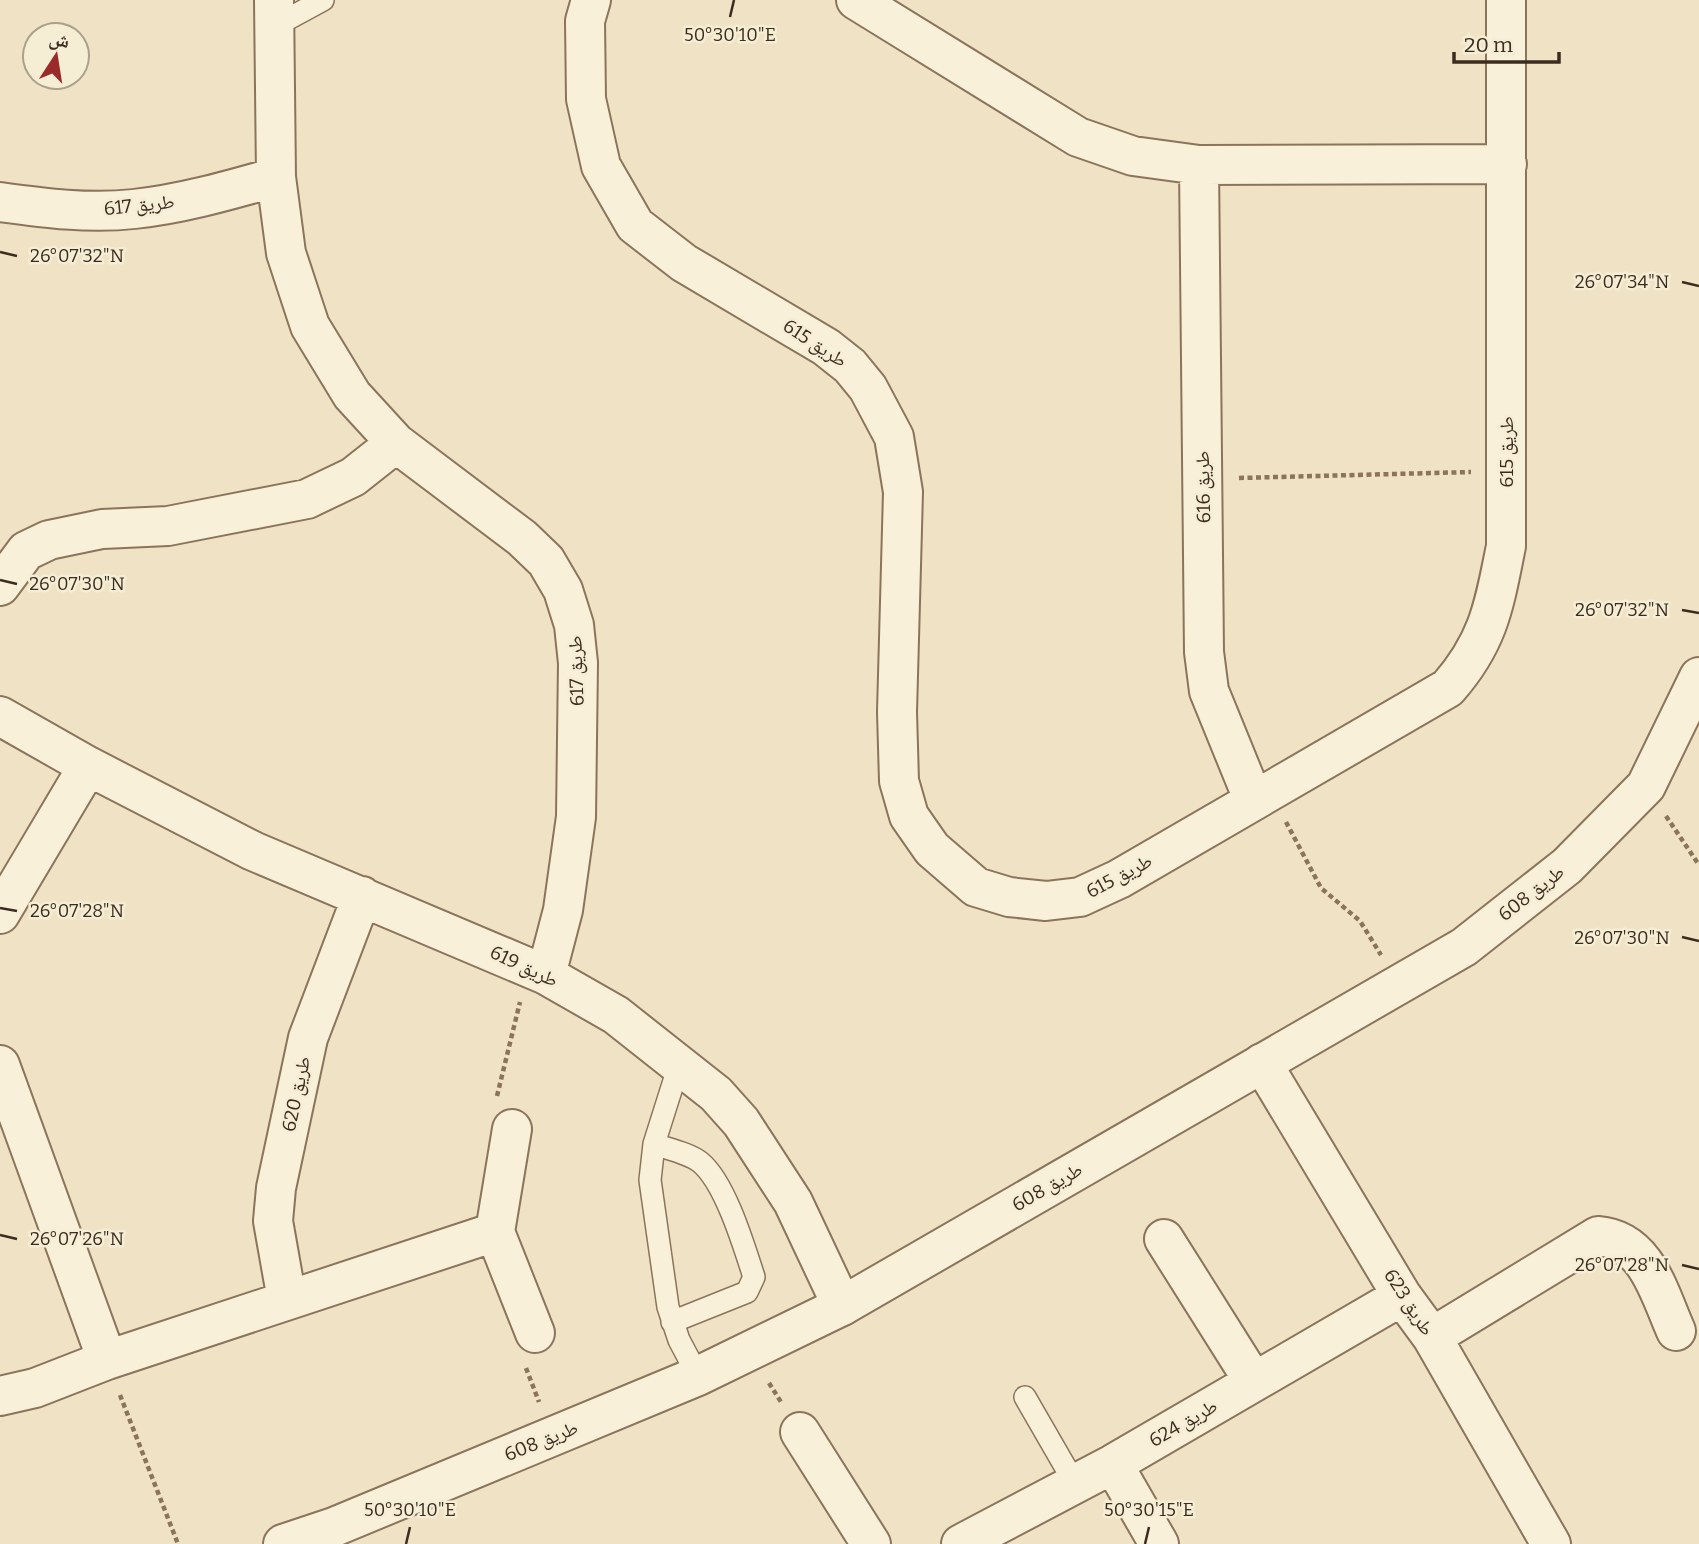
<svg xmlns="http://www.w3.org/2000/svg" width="1699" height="1544" viewBox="0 0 1699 1544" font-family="Bitter,'Noto Naskh Arabic',serif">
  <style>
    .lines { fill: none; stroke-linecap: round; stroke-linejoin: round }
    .service-casing { stroke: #8b745b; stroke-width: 24 }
    .minor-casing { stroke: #8b745b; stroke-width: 42 }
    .tertiary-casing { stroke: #8b745b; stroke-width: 42 }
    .path { stroke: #8b745b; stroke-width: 4.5; stroke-dasharray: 5 3.5; stroke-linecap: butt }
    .service { stroke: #f9f0d9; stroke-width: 21 }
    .minor { stroke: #f9f0d9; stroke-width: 38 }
    .tertiary { stroke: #f9f0d9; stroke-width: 38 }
    .ticks { fill: none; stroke: #3b2c1f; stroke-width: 2.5 }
    .labels { text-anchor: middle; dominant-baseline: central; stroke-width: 5; stroke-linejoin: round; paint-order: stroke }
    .street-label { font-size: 19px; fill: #3b2c1f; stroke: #f6edd5 }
    .ticks-label { font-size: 18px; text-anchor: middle; fill: #3b2c1f; stroke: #f6edd5; stroke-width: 5; stroke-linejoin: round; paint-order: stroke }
  </style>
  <rect width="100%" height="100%" fill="#efe2c5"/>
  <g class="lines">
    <g class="service-casing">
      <path id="service" d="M275,26L323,0
        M679,1065L654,1144L650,1180L668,1307L679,1340L698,1376
        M654,1144C668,1149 688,1153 700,1162C725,1182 744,1246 754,1277L747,1292L672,1322
        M1025,1397L1074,1482"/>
    </g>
    <g class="minor-casing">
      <path id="minor" d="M274,0L276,177L286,253L310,326L352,395L396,443L522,538L546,561L563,590L574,625L578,663L576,817L563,910L546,975
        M591,0L585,21L586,99L601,166L635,225L684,263L826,347L850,366L868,388L894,437L903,492L897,712L899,781L909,816L932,849L976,887L1009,897L1046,901L1080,897L1119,879L1448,688C1489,641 1494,606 1506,546V0
        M856,0L1078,137L1133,156L1199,165L1507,164
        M1199,165L1204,652L1209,691L1253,799
        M0,202C44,208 89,214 134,209C182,204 230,190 276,177
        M0,586L26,551L49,540L102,529L168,526L307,499L353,477L396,443
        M0,716L88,766L253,851L546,975L616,1015L716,1094L741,1122L793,1202L842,1306
        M0,914L88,766
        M1262,1063L1402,1296L1432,1337L1551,1544
        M0,1065L107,1360
        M512,1129L495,1232L535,1333
        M1164,1239L1254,1382
        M287,1300L273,1221L276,1188L308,1038L362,896
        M1432,1337L1598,1236C1647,1240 1659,1293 1676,1331
        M0,1396L35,1388L107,1360L495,1232
        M800,1432L871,1544
        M1113,1464L1159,1544
        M961,1544L1113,1464L1402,1296"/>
    </g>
    <g class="tertiary-casing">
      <path id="tertiary" d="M283,1544L334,1527L698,1376L842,1306L1464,947L1567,866L1646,786L1699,677"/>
    </g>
    <path class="path" d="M1239,478L1471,472
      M1666,816L1699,865
      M1286,822L1321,888L1360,921L1381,955
      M497,1096L520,1002
      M526,1368L539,1402
      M769,1383L781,1402
      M120,1395L178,1544"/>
    <use href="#service" class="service"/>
    <use href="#minor" class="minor"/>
    <use href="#tertiary" class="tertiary"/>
  </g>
  <path class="ticks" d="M730,17L734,0M0,252L17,256M1682,282L1699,286M0,580L17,584M1682,610L1699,613M0,908L17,911M1682,937L1699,941M0,1235L17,1239M1682,1265L1699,1269M406,1544L410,1527M1145,1544L1149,1527"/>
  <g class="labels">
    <g class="street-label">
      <text transform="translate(139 205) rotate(-6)">طريق 617</text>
      <text transform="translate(815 343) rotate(33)">طريق 615</text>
      <text transform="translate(1506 452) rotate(-90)">طريق 615</text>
      <text transform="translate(1203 487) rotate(-91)">طريق 616</text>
      <text transform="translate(576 671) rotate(-92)">طريق 617</text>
      <text transform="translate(1119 876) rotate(-28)">طريق 615</text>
      <text transform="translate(1531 893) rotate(-38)">طريق 608</text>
      <text transform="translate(524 966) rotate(25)">طريق 619</text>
      <text transform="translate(296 1094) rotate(-78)">طريق 620</text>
      <text transform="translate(1047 1187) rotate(-30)">طريق 608</text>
      <text transform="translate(1409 1302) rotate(57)">طريق 623</text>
      <text transform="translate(1183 1423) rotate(-30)">طريق 624</text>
      <text transform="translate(541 1441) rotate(-22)">طريق 608</text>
    </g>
  </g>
  <g class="ticks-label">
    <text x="730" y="41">50°30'10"E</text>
    <text x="77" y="262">26°07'32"N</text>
    <text x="1622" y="288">26°07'34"N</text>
    <text x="77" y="590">26°07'30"N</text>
    <text x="1622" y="616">26°07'32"N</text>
    <text x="77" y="917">26°07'28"N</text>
    <text x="1622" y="944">26°07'30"N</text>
    <text x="77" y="1245">26°07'26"N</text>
    <text x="1622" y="1271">26°07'28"N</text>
    <text x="410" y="1516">50°30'10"E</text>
    <text x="1149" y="1516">50°30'15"E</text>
  </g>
  <g transform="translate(56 56) rotate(12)"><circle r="33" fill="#f6edd5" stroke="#aba08c" stroke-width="2"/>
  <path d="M0-5L12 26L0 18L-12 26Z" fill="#9b2a2b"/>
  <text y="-10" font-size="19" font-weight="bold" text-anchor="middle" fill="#3b2c1f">ش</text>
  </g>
  <path d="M1454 52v10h105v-10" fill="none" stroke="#3b2c1f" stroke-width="3.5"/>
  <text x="1464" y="52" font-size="21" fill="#3b2c1f" stroke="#f6edd5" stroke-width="5" paint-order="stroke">20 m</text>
</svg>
